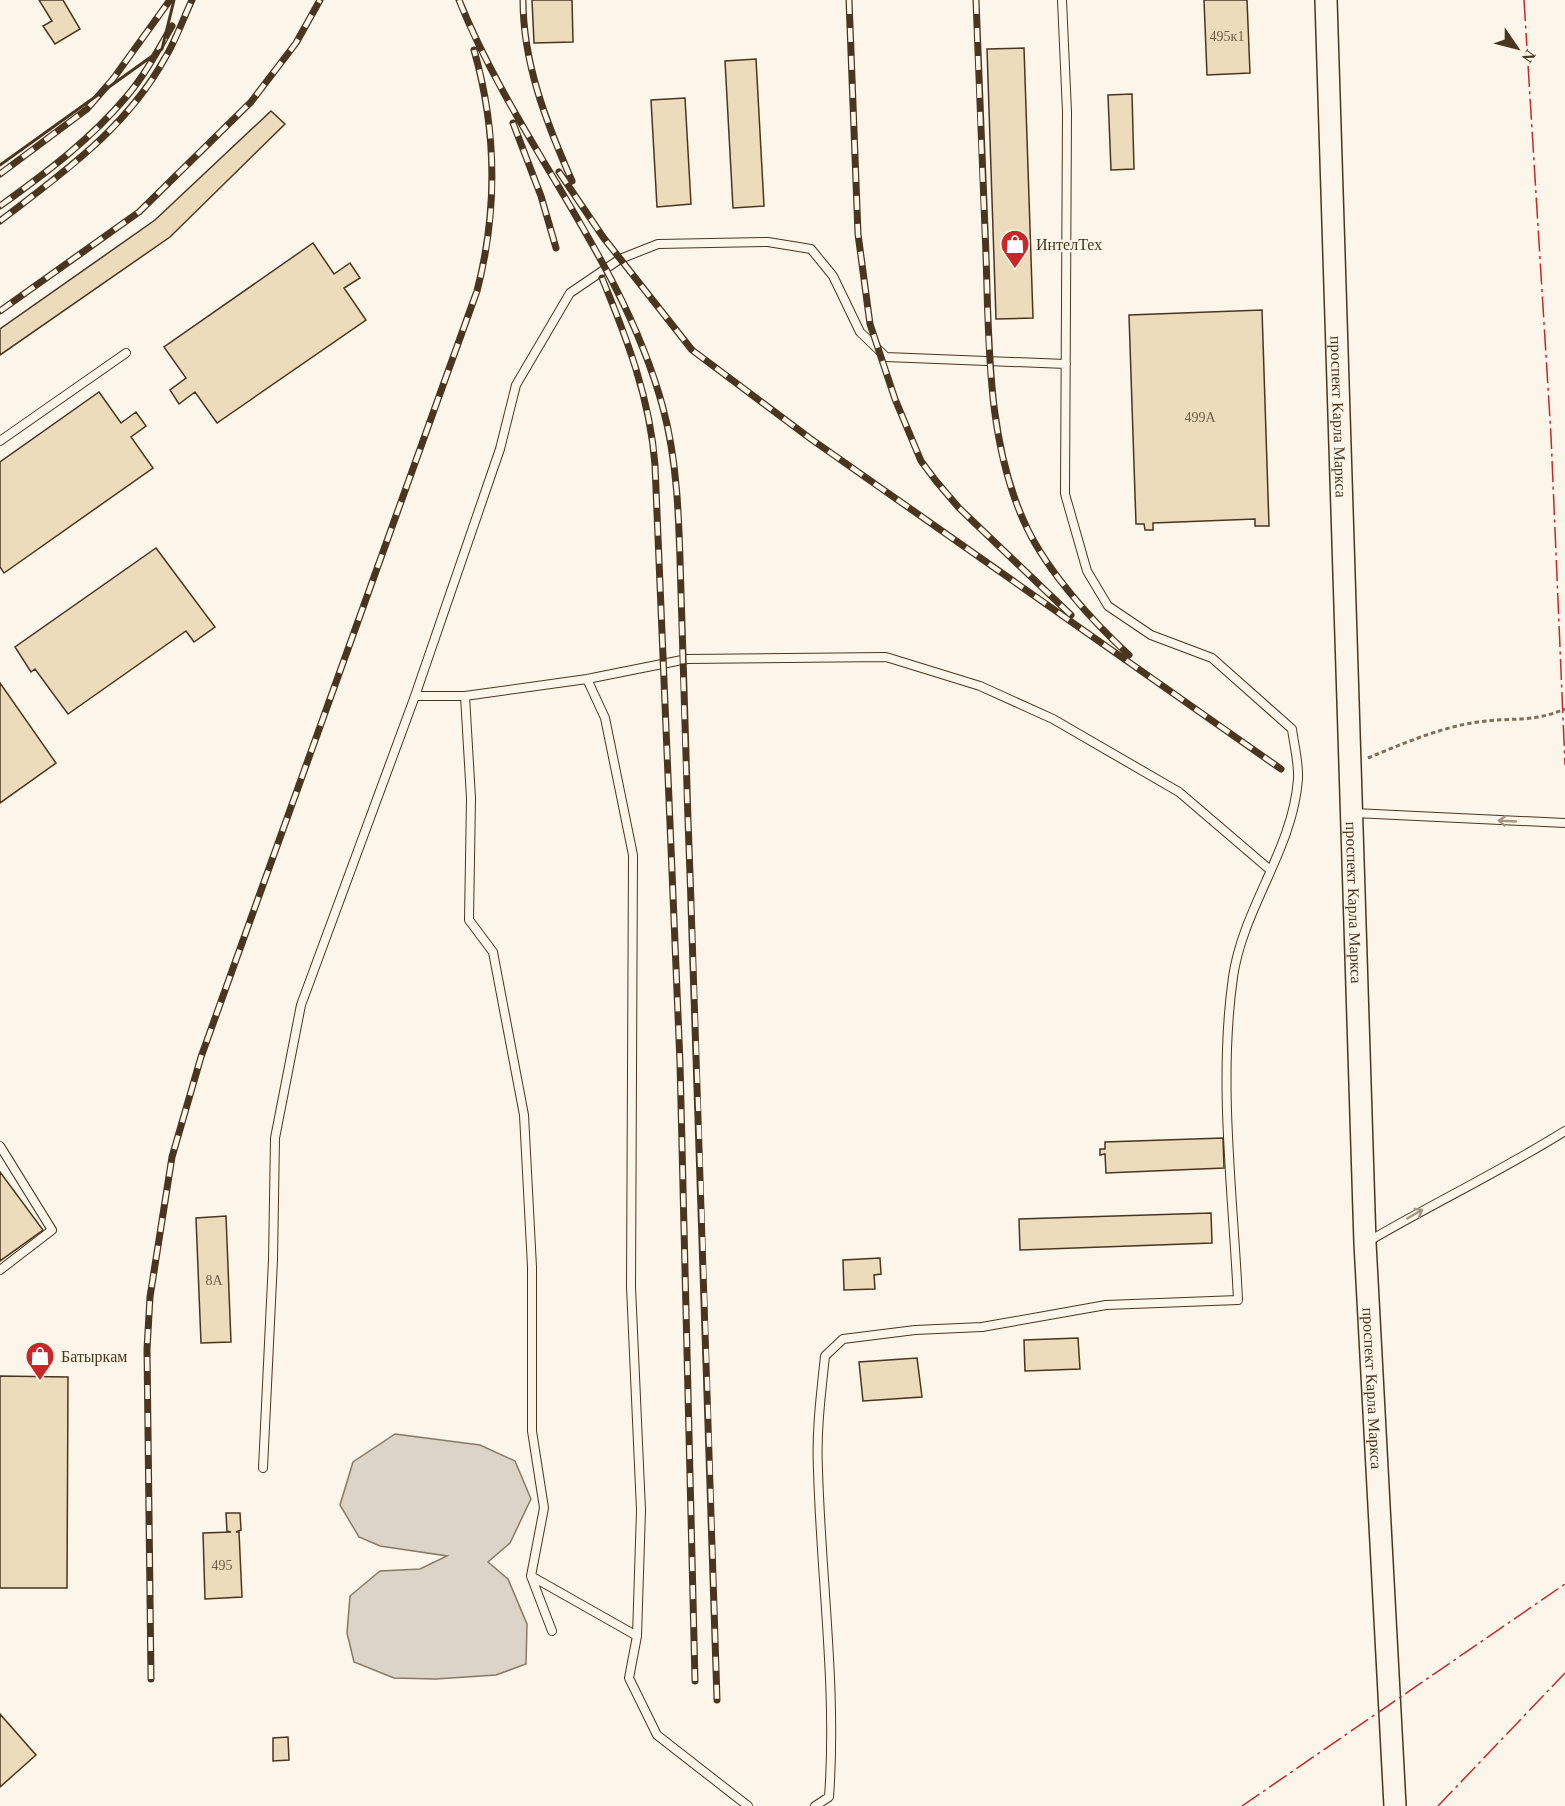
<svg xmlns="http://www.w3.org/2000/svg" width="1565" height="1806" viewBox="0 0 1565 1806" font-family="'Times New Roman',serif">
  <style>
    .water { fill: #dcd4c6; stroke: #887966; stroke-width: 1.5 }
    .building { fill: #ecdcbc; stroke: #4a3520; stroke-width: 1.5 }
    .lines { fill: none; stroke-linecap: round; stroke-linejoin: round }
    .service-casing { stroke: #4a3520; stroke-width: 10 }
    .secondary-casing { stroke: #4a3520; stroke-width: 24 }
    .path { stroke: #7f6f5c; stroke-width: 3; stroke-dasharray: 4.5 3; stroke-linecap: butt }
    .service { stroke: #fbf6e9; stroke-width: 8 }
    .secondary { stroke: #fbf6e9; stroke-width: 21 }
    .rail-casing { stroke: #4a3520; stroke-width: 7 }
    .rail { stroke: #fbf6e9; stroke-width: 4.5; stroke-dasharray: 14; stroke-linecap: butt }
    .wall { stroke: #4a3520; stroke-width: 3 }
    .power { stroke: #c62828; stroke-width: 1.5; stroke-dasharray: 21 4.5 3 4.5; stroke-linecap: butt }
    .oneway { stroke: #a29684 }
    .labels { text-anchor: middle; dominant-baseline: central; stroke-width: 4.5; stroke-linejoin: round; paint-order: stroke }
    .number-label { font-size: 14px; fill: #725f47 }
    .poi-label { font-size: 16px; fill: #4a3520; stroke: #fbf6e9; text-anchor: start }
    .street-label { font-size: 16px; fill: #4a3520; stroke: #fbf6e9 }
  </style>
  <rect width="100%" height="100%" fill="#fbf6e9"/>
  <path class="water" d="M395,1434L480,1445L515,1461L531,1499L510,1543L488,1562L508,1579L527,1624L526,1664L496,1675L436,1679L394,1678L354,1662L347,1633L350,1596L380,1571L420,1569L447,1556L380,1546L359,1537L340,1505L353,1462Z"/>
  <path class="building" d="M39,0H63L80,29L55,44L43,26L52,21Z
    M532,0H572L573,42L534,43Z
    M1204,0H1247L1250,73L1207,75Z
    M1024,48L1033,318L996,319L987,49Z
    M756,59L764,206L733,208L725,61Z
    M1132,94L1134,169L1111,170L1108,95Z
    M685,98L691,204L657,207L651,100Z
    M271,111L285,124L170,237L0,355V329L155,220Z
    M313,243L334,274L350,263L360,278L344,288L366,320L217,423L195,392L179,404L170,390L186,378L164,347Z
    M1262,310L1269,526H1255V519L1153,523V530H1145L1144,524H1136L1129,315Z
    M99,392L121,423L136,412L146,426L131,437L153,468L4,573L0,567V462Z
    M156,548L215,627L194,642L186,631L68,714L35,669L31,672L15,647Z
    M0,683L56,763L0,803Z
    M1223,1138L1224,1168L1106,1173L1105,1154L1100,1155V1149H1105V1142Z
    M0,1172L43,1230L0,1261Z
    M1211,1213L1212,1243L1020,1250L1019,1219Z
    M226,1216L231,1342L201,1343L196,1218Z
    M880,1258L881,1274L874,1275L875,1289L844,1290L843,1260Z
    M1078,1338L1080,1369L1025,1371L1024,1340Z
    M917,1358L922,1397L863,1401L859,1362Z
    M0,1376L68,1377L67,1588H0Z
    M226,1513H240L241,1530L236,1532H239L242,1597L205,1599L203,1533L231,1532L227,1531Z
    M0,1714L36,1755L0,1787Z
    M288,1737L289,1760L273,1761V1738Z"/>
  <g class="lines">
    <g class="service-casing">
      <path id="service" d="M0,441L126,353
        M587,679L605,718L633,855L631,1287L641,1510L637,1636L629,1678L657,1735L748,1806
        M415,696H465L587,679L687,659L886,657L980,686L1053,719L1179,792L1269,869
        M465,696L471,798L469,920L493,952L524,1115L532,1267V1431L544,1508L531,1576L552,1631
        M1354,813L1565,823
        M0,1146L52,1230L0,1270
        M1369,1241C1434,1203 1501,1171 1565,1131
        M263,1468L273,1260L275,1138L301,1005L415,696L500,449L516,385L570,293L620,259L658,244L768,242L811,249L833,276L860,332L886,357L1066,364
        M531,1576L637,1636
        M815,1806L829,1797C837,1688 821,1579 818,1470C816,1432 821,1394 825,1356L843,1339L915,1330L982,1327L1106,1305L1238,1300C1233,1193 1218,1083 1233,977C1243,908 1293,849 1298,779C1299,763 1294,745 1292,729L1212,658L1151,635L1108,606L1087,571L1065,494L1067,112L1062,0"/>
    </g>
    <g class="secondary-casing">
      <g id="secondary">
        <path id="s1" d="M1326,0L1365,1243L1395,1806"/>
      </g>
    </g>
    <path class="path" d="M1368,758C1402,744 1441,727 1478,722C1511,717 1532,723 1565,709"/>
    <use href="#service" class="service"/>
    <use href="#secondary" class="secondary"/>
    <g class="rail-casing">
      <path id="rail" d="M459,0C516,142 623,259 663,408C679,467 679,531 681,592C683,668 685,744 688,820C699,1113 708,1406 717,1700
        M523,0C523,64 547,124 572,181
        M849,0L858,234L870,324L895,399L921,461L936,481L959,508L1071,615
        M976,0C979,85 982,170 986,255C989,345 987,445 1027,528C1048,572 1093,622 1129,655
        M513,123L541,196L556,248
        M559,172L603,237L692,350L811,439L1281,769
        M0,174L87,109L113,79L170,0
        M0,206C46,173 91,139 127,96C145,75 158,50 172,26
        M0,221C62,173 126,129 165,58C176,40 183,19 192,0
        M602,278C627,339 650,398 655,465L680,1063L695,1681
        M0,311L139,212L251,102L296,43L320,0
        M151,1679L147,1349L150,1297L172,1157L201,1057L477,291C498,210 497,131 474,50"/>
    </g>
    <use href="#rail" class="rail"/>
    <path class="wall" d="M0,165L162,49L174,0"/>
    <path class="power" d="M1524,0L1551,436L1565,765
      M1242,1806L1565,1584
      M1438,1806L1565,1673"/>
  </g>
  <defs><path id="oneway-shaft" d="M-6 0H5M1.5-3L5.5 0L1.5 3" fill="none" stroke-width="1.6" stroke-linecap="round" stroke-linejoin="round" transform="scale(1.5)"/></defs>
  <g class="oneway">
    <use href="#oneway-shaft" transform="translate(1507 821) rotate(-177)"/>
    <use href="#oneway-shaft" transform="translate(1415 1214) rotate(-30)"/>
  </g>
  <defs>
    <g id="shop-pin" transform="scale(1.5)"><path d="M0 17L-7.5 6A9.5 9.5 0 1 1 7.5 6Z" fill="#c62828" stroke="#fbf6e9"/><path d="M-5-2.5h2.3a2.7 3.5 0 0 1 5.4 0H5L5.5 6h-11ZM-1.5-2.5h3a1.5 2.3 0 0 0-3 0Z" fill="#fff"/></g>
  </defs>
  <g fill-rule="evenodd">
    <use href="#shop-pin" x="1015" y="244"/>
    <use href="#shop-pin" x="40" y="1356"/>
  </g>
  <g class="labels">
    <g class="number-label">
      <text x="1227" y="36">495к1</text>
      <text x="1200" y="417">499А</text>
      <text x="214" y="1280">8А</text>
      <text x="222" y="1565">495</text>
    </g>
    <g class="poi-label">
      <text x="1036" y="244">ИнтелТех</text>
      <text x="61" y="1356">Батыркам</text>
    </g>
    <g class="street-label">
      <text stroke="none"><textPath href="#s1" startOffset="417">проспект Карла Маркса</textPath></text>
      <text stroke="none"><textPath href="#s1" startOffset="903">проспект Карла Маркса</textPath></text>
      <text stroke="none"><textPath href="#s1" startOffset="1389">проспект Карла Маркса</textPath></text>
    </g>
  </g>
  <g transform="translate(1517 48) rotate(125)" stroke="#fbf6e9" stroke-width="4.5" paint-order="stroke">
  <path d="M0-4.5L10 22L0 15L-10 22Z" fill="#4a3520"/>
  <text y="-9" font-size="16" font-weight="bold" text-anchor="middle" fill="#4a3520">N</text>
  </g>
</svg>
